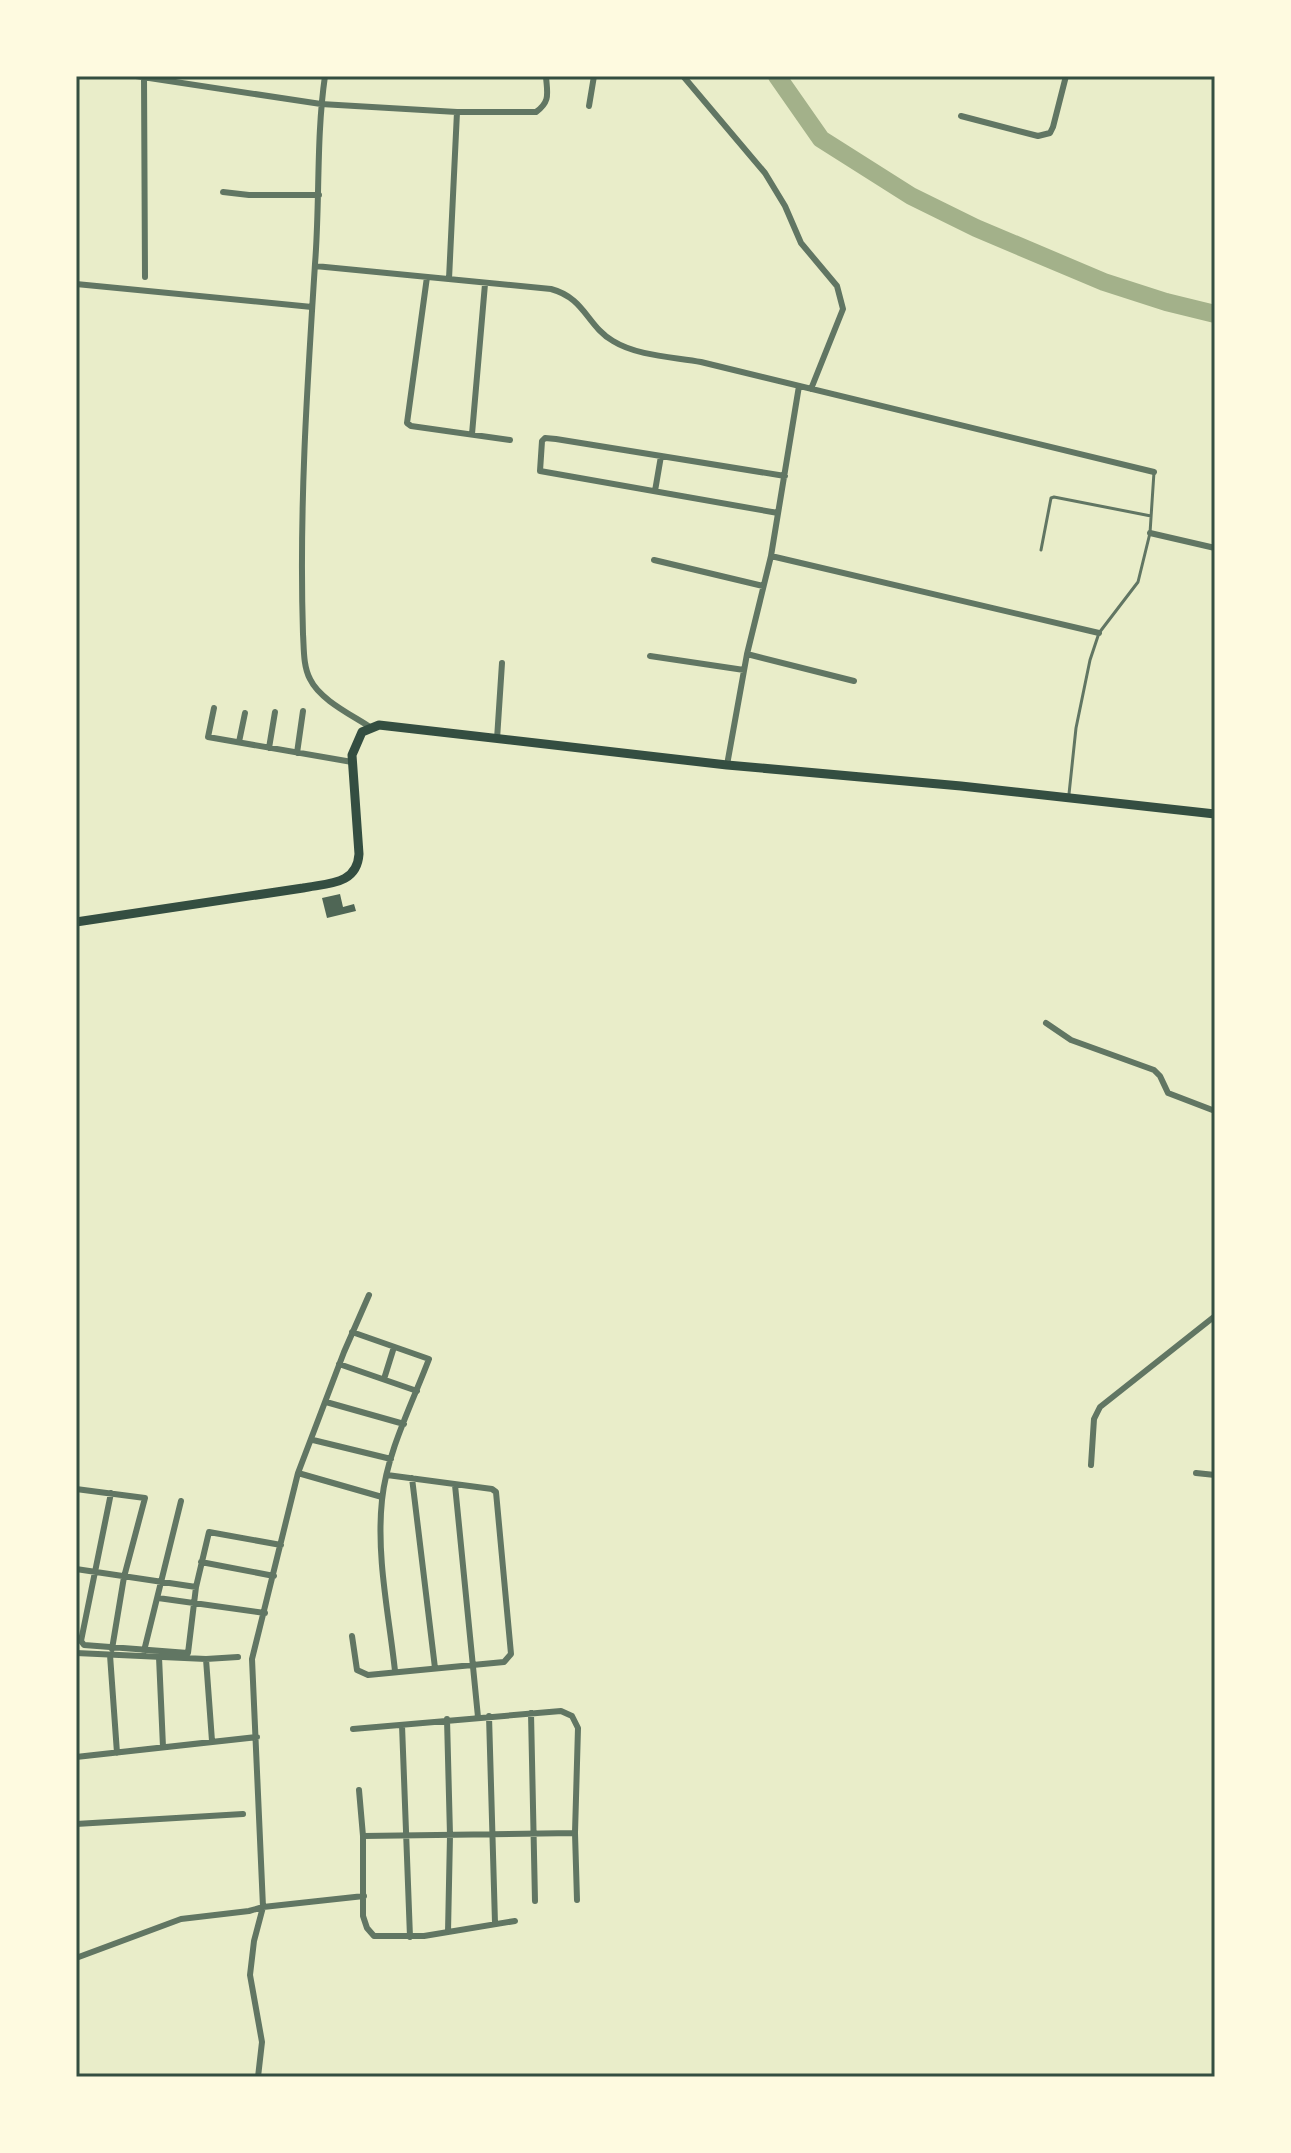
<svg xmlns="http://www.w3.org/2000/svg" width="1291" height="2153" viewBox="0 0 1291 2153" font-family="'Nunito Sans',sans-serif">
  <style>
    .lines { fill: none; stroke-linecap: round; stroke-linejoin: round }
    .river { stroke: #a3b18a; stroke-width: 18 }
    .building { fill: #4f6655 }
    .service { stroke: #617663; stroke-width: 3 }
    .minor { stroke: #617663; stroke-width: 6 }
    .secondary { stroke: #344e41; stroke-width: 9 }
    .neatline { fill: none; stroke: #344e41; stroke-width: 3 }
  </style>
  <rect width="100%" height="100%" fill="#e9edc9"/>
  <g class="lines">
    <path class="river" d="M777,76L821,139L911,196L976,228L1104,282L1166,302L1215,314"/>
  </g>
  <path class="building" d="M340,894L343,907L354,904L356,911L327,918L322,898Z"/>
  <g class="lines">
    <path class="service" d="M1041,550L1051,498L1054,497L1151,516
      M1069,794L1076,728L1090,660L1099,633L1138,582L1150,533L1154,472"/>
    <path class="minor" d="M136,76L321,104L457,112L449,279
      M144,76L145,277
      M325,76C316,138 320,201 315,264C307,388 299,510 303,634C304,648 303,666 310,679C320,700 352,715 370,727
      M683,76L765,173L785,206L801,243L837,286L843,309L811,389
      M589,106L594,76
      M457,112H536C551,101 547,93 546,76
      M961,116L1038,136L1050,133L1053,127L1066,76
      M223,192L249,195H319
      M315,266L551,289C585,298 587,326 613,341C637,356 674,357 701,362L1154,472
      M427,277L407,423L411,426L510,440
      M76,284L312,307
      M472,434L485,284
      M655,491L661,456
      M778,513L540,471L542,441L545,438L556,439L785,476
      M1150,533L1215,548
      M771,556L1099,633
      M654,560L763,586
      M747,654L854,681
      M650,656L744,670
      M214,708L208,737L352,762
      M497,739L502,663
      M239,742L245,713
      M269,748L275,712
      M297,753L303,711
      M727,765L747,654L771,556L799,386
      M1046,1023L1071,1040L1154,1070L1160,1076L1168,1093L1215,1111
      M352,1332L429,1359C412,1404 387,1452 382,1500C376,1557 389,1615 395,1671
      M339,1364L417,1391
      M384,1379L394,1347
      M326,1402L404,1424
      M313,1440L391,1459
      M1091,1465L1094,1419L1100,1407L1215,1316
      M298,1473L382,1497
      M1196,1473L1215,1475
      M412,1478L435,1668
      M455,1485L478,1717
      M76,1489L145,1498L124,1577L112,1649
      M111,1493L81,1641L84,1645L188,1653L196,1587L209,1532L281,1545
      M201,1562L274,1576
      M76,1569L196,1587
      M158,1598L265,1613
      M352,1636L357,1670L368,1675L504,1662L511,1654L496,1492L492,1489L387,1475
      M144,1651L181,1501
      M76,1653L206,1659L238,1657
      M110,1655L117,1753
      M159,1657L163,1747
      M206,1659L212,1741
      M531,1713L535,1901
      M489,1716L495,1923
      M447,1719L450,1835L448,1932
      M402,1725L410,1937
      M353,1729L561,1711L572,1716L578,1728L575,1833L363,1836V1916L367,1928L374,1936H424L515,1921
      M76,1757L257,1737
      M359,1790L363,1836
      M76,1824L243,1814
      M575,1833L577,1900
      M364,1896L263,1907L252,1659L298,1473L344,1352L369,1295
      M76,1958L181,1919L249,1911L263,1907
      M258,2077L262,2042L250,1975L254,1941L263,1907"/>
    <path class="secondary" d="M76,922L303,888C328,883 357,885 359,854L352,755L362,732L379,725L727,765L961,786L1215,814"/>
  </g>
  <rect width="1291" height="2153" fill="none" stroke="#fefae0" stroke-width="156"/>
  <rect x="78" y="78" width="1135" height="1997" class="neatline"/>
</svg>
